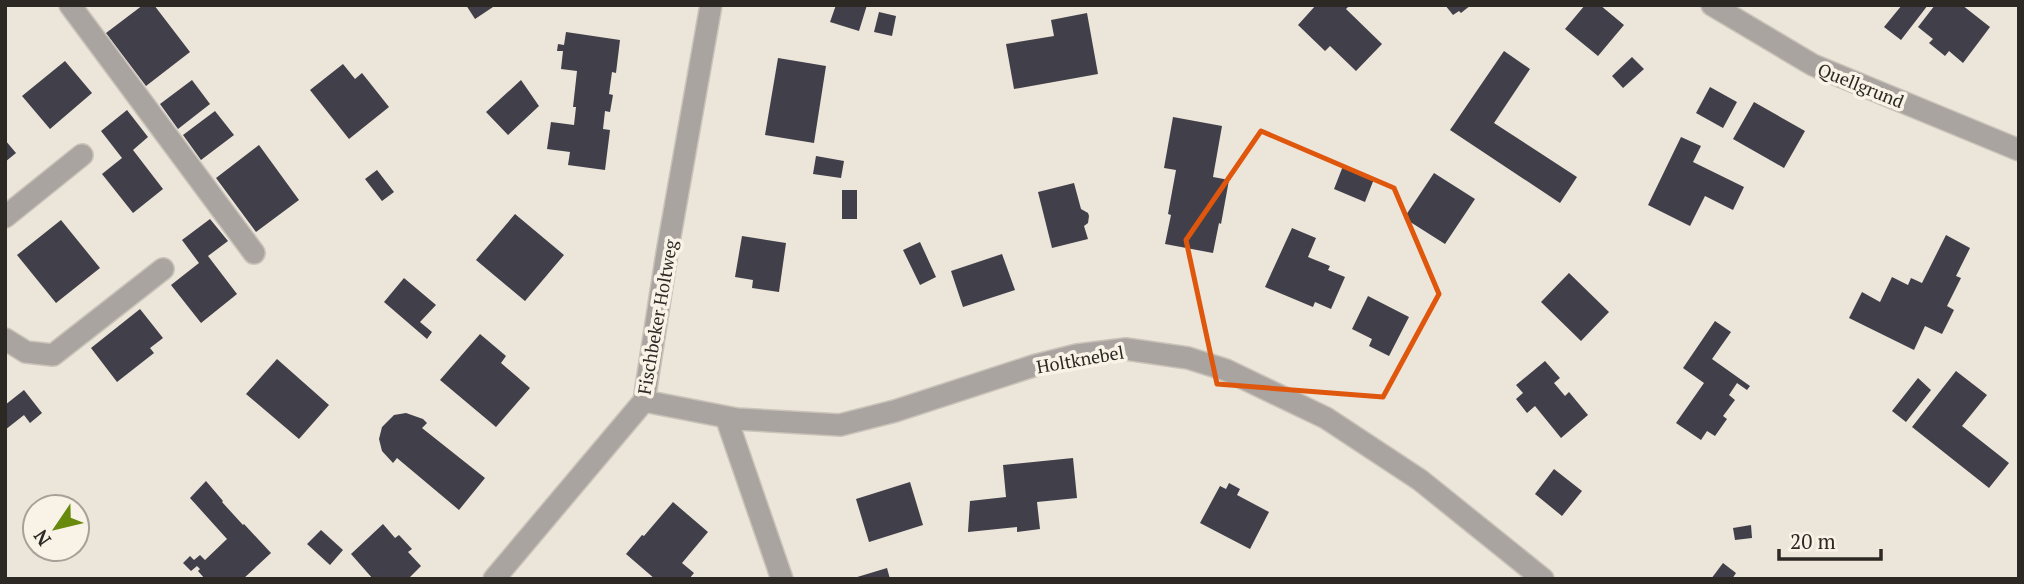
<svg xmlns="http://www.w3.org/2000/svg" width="2024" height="584" viewBox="0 0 2024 584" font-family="'PT Serif',serif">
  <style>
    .building { fill: #413f49 }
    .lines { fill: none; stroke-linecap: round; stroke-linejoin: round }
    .minor-casing { stroke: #c9c3b9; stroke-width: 24 }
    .minor { stroke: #aaa4a1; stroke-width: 21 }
    .marked { fill: none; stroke: #df570d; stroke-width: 5; stroke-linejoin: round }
    .labels { text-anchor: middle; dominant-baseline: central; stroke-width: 7; stroke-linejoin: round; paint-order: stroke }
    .street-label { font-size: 18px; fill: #2c2925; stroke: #f9f2e7 }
  </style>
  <rect width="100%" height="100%" fill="#ece5da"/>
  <path class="building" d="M143,5H154L190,52L146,86L106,33Z
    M466,5H496L475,19Z
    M836,5H867L859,31L830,22Z
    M1316,5H1350L1346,9L1382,44L1356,71L1330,46L1325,51L1298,25Z
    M1445,5H1471L1461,13L1459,11L1453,15Z
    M1585,5H1600L1624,25L1598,56L1565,29Z
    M1902,5H1928L1901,40L1884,27Z
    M1935,5H1962L1990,27L1963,63L1949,51L1945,56L1929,43L1933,39L1918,27Z
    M879,12L896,16L892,36L874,32Z
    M1087,13L1098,74L1014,89L1006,44L1054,36L1051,20Z
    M566,32L620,40L616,73L612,72L609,94L613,95L610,112L605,111L603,129L610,130L605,170L568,165L570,152L547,149L551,122L574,125L576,107H573L577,71L561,69L563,51H557L558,44L564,45Z
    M1504,51L1530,69L1494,123L1577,177L1560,203L1450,130Z
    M1632,57L1644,69L1623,88L1612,76Z
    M778,58L826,66L814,143L765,135Z
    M65,61L92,93L50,129L22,96Z
    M343,64L355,79L362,73L389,107L349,139L310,90Z
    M192,80L210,104L178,129L160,104Z
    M521,80L539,106L508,135L486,112Z
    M1710,87L1737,102L1723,128L1696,113Z
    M1754,102L1805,131L1784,168L1733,139Z
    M127,110L148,137L133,150L163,189L133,213L102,174L122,158L101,131Z
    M215,111L234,135L201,160L183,135Z
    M1173,117L1222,126L1213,177L1229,180L1221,224L1219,223L1213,253L1165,244L1171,215L1168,214L1176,170L1164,168Z
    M1681,137L1701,146L1693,162L1744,187L1733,210L1705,196L1690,226L1648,205Z
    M5,140L16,153L5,162Z
    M259,145L299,200L256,232L216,178Z
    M816,156L844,161L841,178L813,174Z
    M1343,166L1374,179L1365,202L1334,189Z
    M377,170L394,192L382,201L365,179Z
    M1434,173L1475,199L1445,244L1404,218Z
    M1074,183L1081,209L1088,213L1089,216L1088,223L1084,226L1088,239L1052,248L1038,192Z
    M842,190H857V219H842Z
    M515,214L564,255L525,301L476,260Z
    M210,219L228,241L208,256L237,294L201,323L171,285L199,263L182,240Z
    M61,220L100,268L56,303L17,255Z
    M1292,228L1316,238L1308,257L1330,266L1328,270L1345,277L1331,309L1315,302L1313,307L1265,287Z
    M1946,235L1970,248L1956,276L1961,278L1947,306L1954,310L1942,334L1925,326L1914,350L1849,318L1862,292L1880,302L1892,277L1908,285L1911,278L1922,283Z
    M742,236L786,243L779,292L752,288L753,280L735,277Z
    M920,242L936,277L920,285L903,250Z
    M1002,254L1015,290L963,307L951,271Z
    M1569,273L1609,312L1581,341L1541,302Z
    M404,278L436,305L420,322L432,332L427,339L384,302Z
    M1368,296L1409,317L1389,356L1369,346L1372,339L1352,329Z
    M140,309L163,338L150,348L154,353L117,382L91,348Z
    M1715,321L1731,332L1712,359L1750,386L1747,390L1737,383L1729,395L1735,400L1723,416L1727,419L1715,436L1707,431L1701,440L1676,423L1704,383L1683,368Z
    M480,334L506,356L501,363L530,388L496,427L440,380Z
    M277,359L329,405L299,439L246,394Z
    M1545,361L1560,378L1554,383L1565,396L1569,392L1588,415L1561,438L1535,406L1527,413L1516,399L1523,393L1516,385Z
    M1956,371L1987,395L1962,426L2009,463L1989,488L1912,427Z
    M1918,378L1931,390L1906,422L1892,411Z
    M24,390L42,413L30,423L24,415L5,430V405Z
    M406,413L423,419L427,423L422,428L485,478L459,510L397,458L393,463L382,451L379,439L382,427L394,415Z
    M1073,458L1077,498L1037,502L1040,529L1017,532V527L968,532L970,501L1006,497L1003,465Z
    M1554,469L1582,491L1562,516L1535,494Z
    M206,481L223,501L222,502L243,525L244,524L271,553L243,579H205L198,571L200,569L197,566L191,571L183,563L190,556L194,560L200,555L205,560L227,539L190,498Z
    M910,482L923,525L869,542L856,499Z
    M1229,483L1240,489L1237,495L1269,512L1250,549L1200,523L1220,486L1226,489Z
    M673,502L708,532L682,563L694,573L689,579H655L626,554L642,535L644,536Z
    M383,524L395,538L399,535L412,549L408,552L421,566L408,579H373L351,554Z
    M1751,525L1752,538L1735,540L1733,528Z
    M321,530L343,550L330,565L307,544Z
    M1723,563L1736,573L1732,579H1711Z
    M887,568L890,579H854V578Z"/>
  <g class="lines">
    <g class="minor-casing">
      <path id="minor" d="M70,5L254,253
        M1712,5L1813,65L2019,150
        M5,217L82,155
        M5,339L26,352L53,355L163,269
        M644,401L737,419L840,425L895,411L1033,366L1077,355L1126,349L1188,358L1226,370L1326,418L1420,480L1543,579
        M726,417L782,579
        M494,579L644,401L667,253L711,5"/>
    </g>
    <use href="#minor" class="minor"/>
  </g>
  <path class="marked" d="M1261,131L1394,188L1439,294L1383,397L1217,384L1186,240Z"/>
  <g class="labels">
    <g class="street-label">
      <text transform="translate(1861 85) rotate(22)">Quellgrund</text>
      <text transform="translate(657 317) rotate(-80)">Fischbeker Holtweg</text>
      <text transform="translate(1080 359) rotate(-10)">Holtknebel</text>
    </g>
  </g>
  <rect width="2024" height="584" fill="none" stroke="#2c2925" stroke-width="14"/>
  <g transform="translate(56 528) rotate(235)"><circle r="33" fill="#f9f2e7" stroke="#a7a299" stroke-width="2"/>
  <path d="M0-5L12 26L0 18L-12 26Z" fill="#67890c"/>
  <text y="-10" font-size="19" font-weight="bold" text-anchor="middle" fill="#2c2925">N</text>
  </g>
  <path d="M1779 549v10h102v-10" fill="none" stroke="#2c2925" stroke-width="3.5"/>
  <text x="1790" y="549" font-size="21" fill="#2c2925" stroke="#f9f2e7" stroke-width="5" paint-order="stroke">20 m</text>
</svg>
